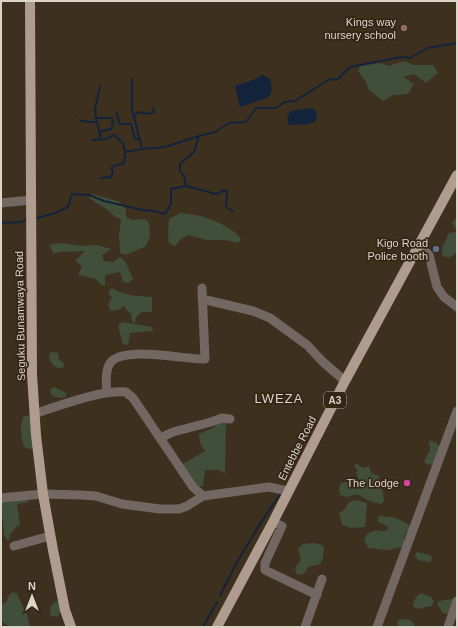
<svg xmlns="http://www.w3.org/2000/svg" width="458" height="628" viewBox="0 0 458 628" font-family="Helvetica,sans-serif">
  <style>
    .green { fill: #414f3a }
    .water { fill: #14233c }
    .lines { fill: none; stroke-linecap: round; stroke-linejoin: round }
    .stream { stroke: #14233c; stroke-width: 2 }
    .minor { stroke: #726762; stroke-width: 9 }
    .major { stroke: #b09b8f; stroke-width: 10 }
    .education-dot { fill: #8d6e63; stroke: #332614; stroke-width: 1.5 }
    .service-dot { fill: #5c6f8a; stroke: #332614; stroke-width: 1.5 }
    .hotel-dot { fill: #d1479c; stroke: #332614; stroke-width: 1.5 }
    .labels { text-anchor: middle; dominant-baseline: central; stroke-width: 3.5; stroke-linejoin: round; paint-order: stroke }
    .shield { fill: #332614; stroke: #aaa093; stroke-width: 1 }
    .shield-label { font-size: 10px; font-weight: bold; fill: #ddd4c9 }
    .poi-label { font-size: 11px; fill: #ddd4c9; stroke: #332614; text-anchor: end }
    .street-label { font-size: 11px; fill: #ddd4c9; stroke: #332614 }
    .quarter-label { font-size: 13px; letter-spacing: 1px; fill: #ddd4c9; stroke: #332614 }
  </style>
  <rect width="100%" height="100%" fill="#3d301e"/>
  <path class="green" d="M404,61L413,65H433L438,73L426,83L414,74L403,77L414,84L408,94L393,95L383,101L369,90L366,82L358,71L360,66L380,63L389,66Z
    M92,194L120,202L126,210V217L132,220L145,219L149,223L150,236L146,246L126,255L120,253L119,234L121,221L120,218L115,217L108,210L89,198Z
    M180,213C197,213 233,224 241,240L238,243L225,240H207L189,235L181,239L175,246L169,243L168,233L169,219Z
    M457,216V252L449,258L442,255V248L449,233L456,232V229L452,223Z
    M62,243L82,246L97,245L111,249L102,255L104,261L113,262L120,257L125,261L133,279L128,283L123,282L120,272L105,275V286L100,284L96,279L78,275L82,266L75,261L85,251L59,252L54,254L49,245Z
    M112,288C125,296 137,296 152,297V312H142L136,317L135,324L132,321L131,313L128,312L124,306L119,310L110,311L108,304L112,298L108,292Z
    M122,322L152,327L153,331L130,333L128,345L123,344L118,326Z
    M51,352L58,353L59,360L64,363L63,368C55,369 51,364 49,357Z
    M54,387L66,393V397L59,398L52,396L50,390Z
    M24,416H31L34,448L30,449L24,447C21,437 19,424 24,416Z
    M217,422L226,423L225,474L219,470H205L203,486H197L181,465L205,451L200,443L199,434L215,427Z
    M429,440L437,443L441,449L432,465L426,464L424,461L430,450Z
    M355,463L363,468L369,466L371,473L379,476V486L383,492L384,501L381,504C376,503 371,502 367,500C358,495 359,492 348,497L340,495L339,489L341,483L346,482L355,484L359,480L356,473L358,471L355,467Z
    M12,500H28L29,502L17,504L20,525L16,526L13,532H11L9,541L7,540L4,535L1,501Z
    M357,500L367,503L365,527L351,528L342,525L339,513L344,510L349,502Z
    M382,515L385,517C393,516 404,521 410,526L404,538V543L402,547L388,550L368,548L364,539C368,530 376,530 385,531L389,528L385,525L378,522V517Z
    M313,543L320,544L324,547L323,558L320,564L308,567L304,574L297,575L295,568L301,560L298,549L303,544Z
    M417,552L429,555L432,557L431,561L428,562L418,560L415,555Z
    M13,592L17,594L27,615L30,627H10L1,621V605L6,602L9,595Z
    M421,593L431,597L434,601L432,606L425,607L419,609L413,607C414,600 415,597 421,593Z
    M452,599L457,602V612L448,614L443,613L437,604L439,601Z
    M57,601L61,604L60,613L57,617L50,615L51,605Z
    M407,619L410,620L415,625L414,627H398L397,624L398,620Z"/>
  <path class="water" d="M263,75L270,79L272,90L269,97L240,107L235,86L253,80Z
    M313,108L317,112L316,121L309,124L289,125L287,116L291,111Z"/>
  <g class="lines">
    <path class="stream" d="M132,79V109L142,149L165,147L199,136
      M116,112L120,124H131L135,139H139
      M134,117L138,112L149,114L154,112L153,108
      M96,118H112L113,124L111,129L102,131L100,134V139
      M79,120L89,122H97
      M100,134L96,118L95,109L100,86
      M92,140L106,139L114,135L123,143L125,152L142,149
      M101,178L111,177L113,171L111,168L114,166L124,163L125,152
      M186,186L216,194L225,190L227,192L226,207L233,211
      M37,218L55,213L68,207L72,194L89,195L104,201L147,211L150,210L165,214L171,204V189L186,186L184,176L180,171V164L194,152L199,136L215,132L229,123L246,122L256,108H276L285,102L295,101L330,79L337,80L350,67L401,57L410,58L428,48L457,43
      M1,223L21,222L25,220
      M220,596C236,560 258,526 281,493
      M203,627L217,602"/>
    <path class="minor" d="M1,203L31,200
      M417,247L425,251L429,255L437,287L444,297L457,307
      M202,299L253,311L270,318L307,345L323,362L345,381
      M107,393C106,384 105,373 109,365C118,344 186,360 205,359L202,288
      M36,413C62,405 99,390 126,392L133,398L193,487L203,496
      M160,438L173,432L211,422L222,418L230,419
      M1,498L43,494L81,495L96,496L122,504L160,509H179L187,506L203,496L269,487L288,491
      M273,522L282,526L265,563V570L317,595
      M14,546L50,536
      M305,627L322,579
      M377,627L457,411
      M448,627L457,601"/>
    <path class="major" d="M30,1L32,375L36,435L43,494L53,550L65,610L71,627
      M217,627L273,522L345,381L457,175"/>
  </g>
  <circle class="education-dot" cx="404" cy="28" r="4"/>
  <circle class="service-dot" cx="436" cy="249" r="4"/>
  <circle class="hotel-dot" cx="407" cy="483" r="4"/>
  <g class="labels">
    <rect class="shield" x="324" y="392" width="22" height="16" rx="3"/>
    <g class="shield-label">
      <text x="335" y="400">A3</text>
    </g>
    <g class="poi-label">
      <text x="396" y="22">Kings way<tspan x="396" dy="13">nursery school</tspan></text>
      <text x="428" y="243">Kigo Road<tspan x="428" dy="13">Police booth</tspan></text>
      <text x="399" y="483">The Lodge</text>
    </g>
    <g class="street-label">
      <text transform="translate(20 316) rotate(-91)">Seguku Bunamwaya Road</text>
      <text transform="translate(297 448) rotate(-63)">Entebbe Road</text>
    </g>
    <g class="quarter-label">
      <text x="279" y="398">LWEZA</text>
    </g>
  </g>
  <rect width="458" height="628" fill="none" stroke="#ddd4c9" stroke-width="4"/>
  <g transform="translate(32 596)" stroke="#332614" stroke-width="3" paint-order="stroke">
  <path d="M0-3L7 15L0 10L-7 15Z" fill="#ddd4c9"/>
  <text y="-6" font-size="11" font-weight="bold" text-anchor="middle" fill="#ddd4c9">N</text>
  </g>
</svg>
